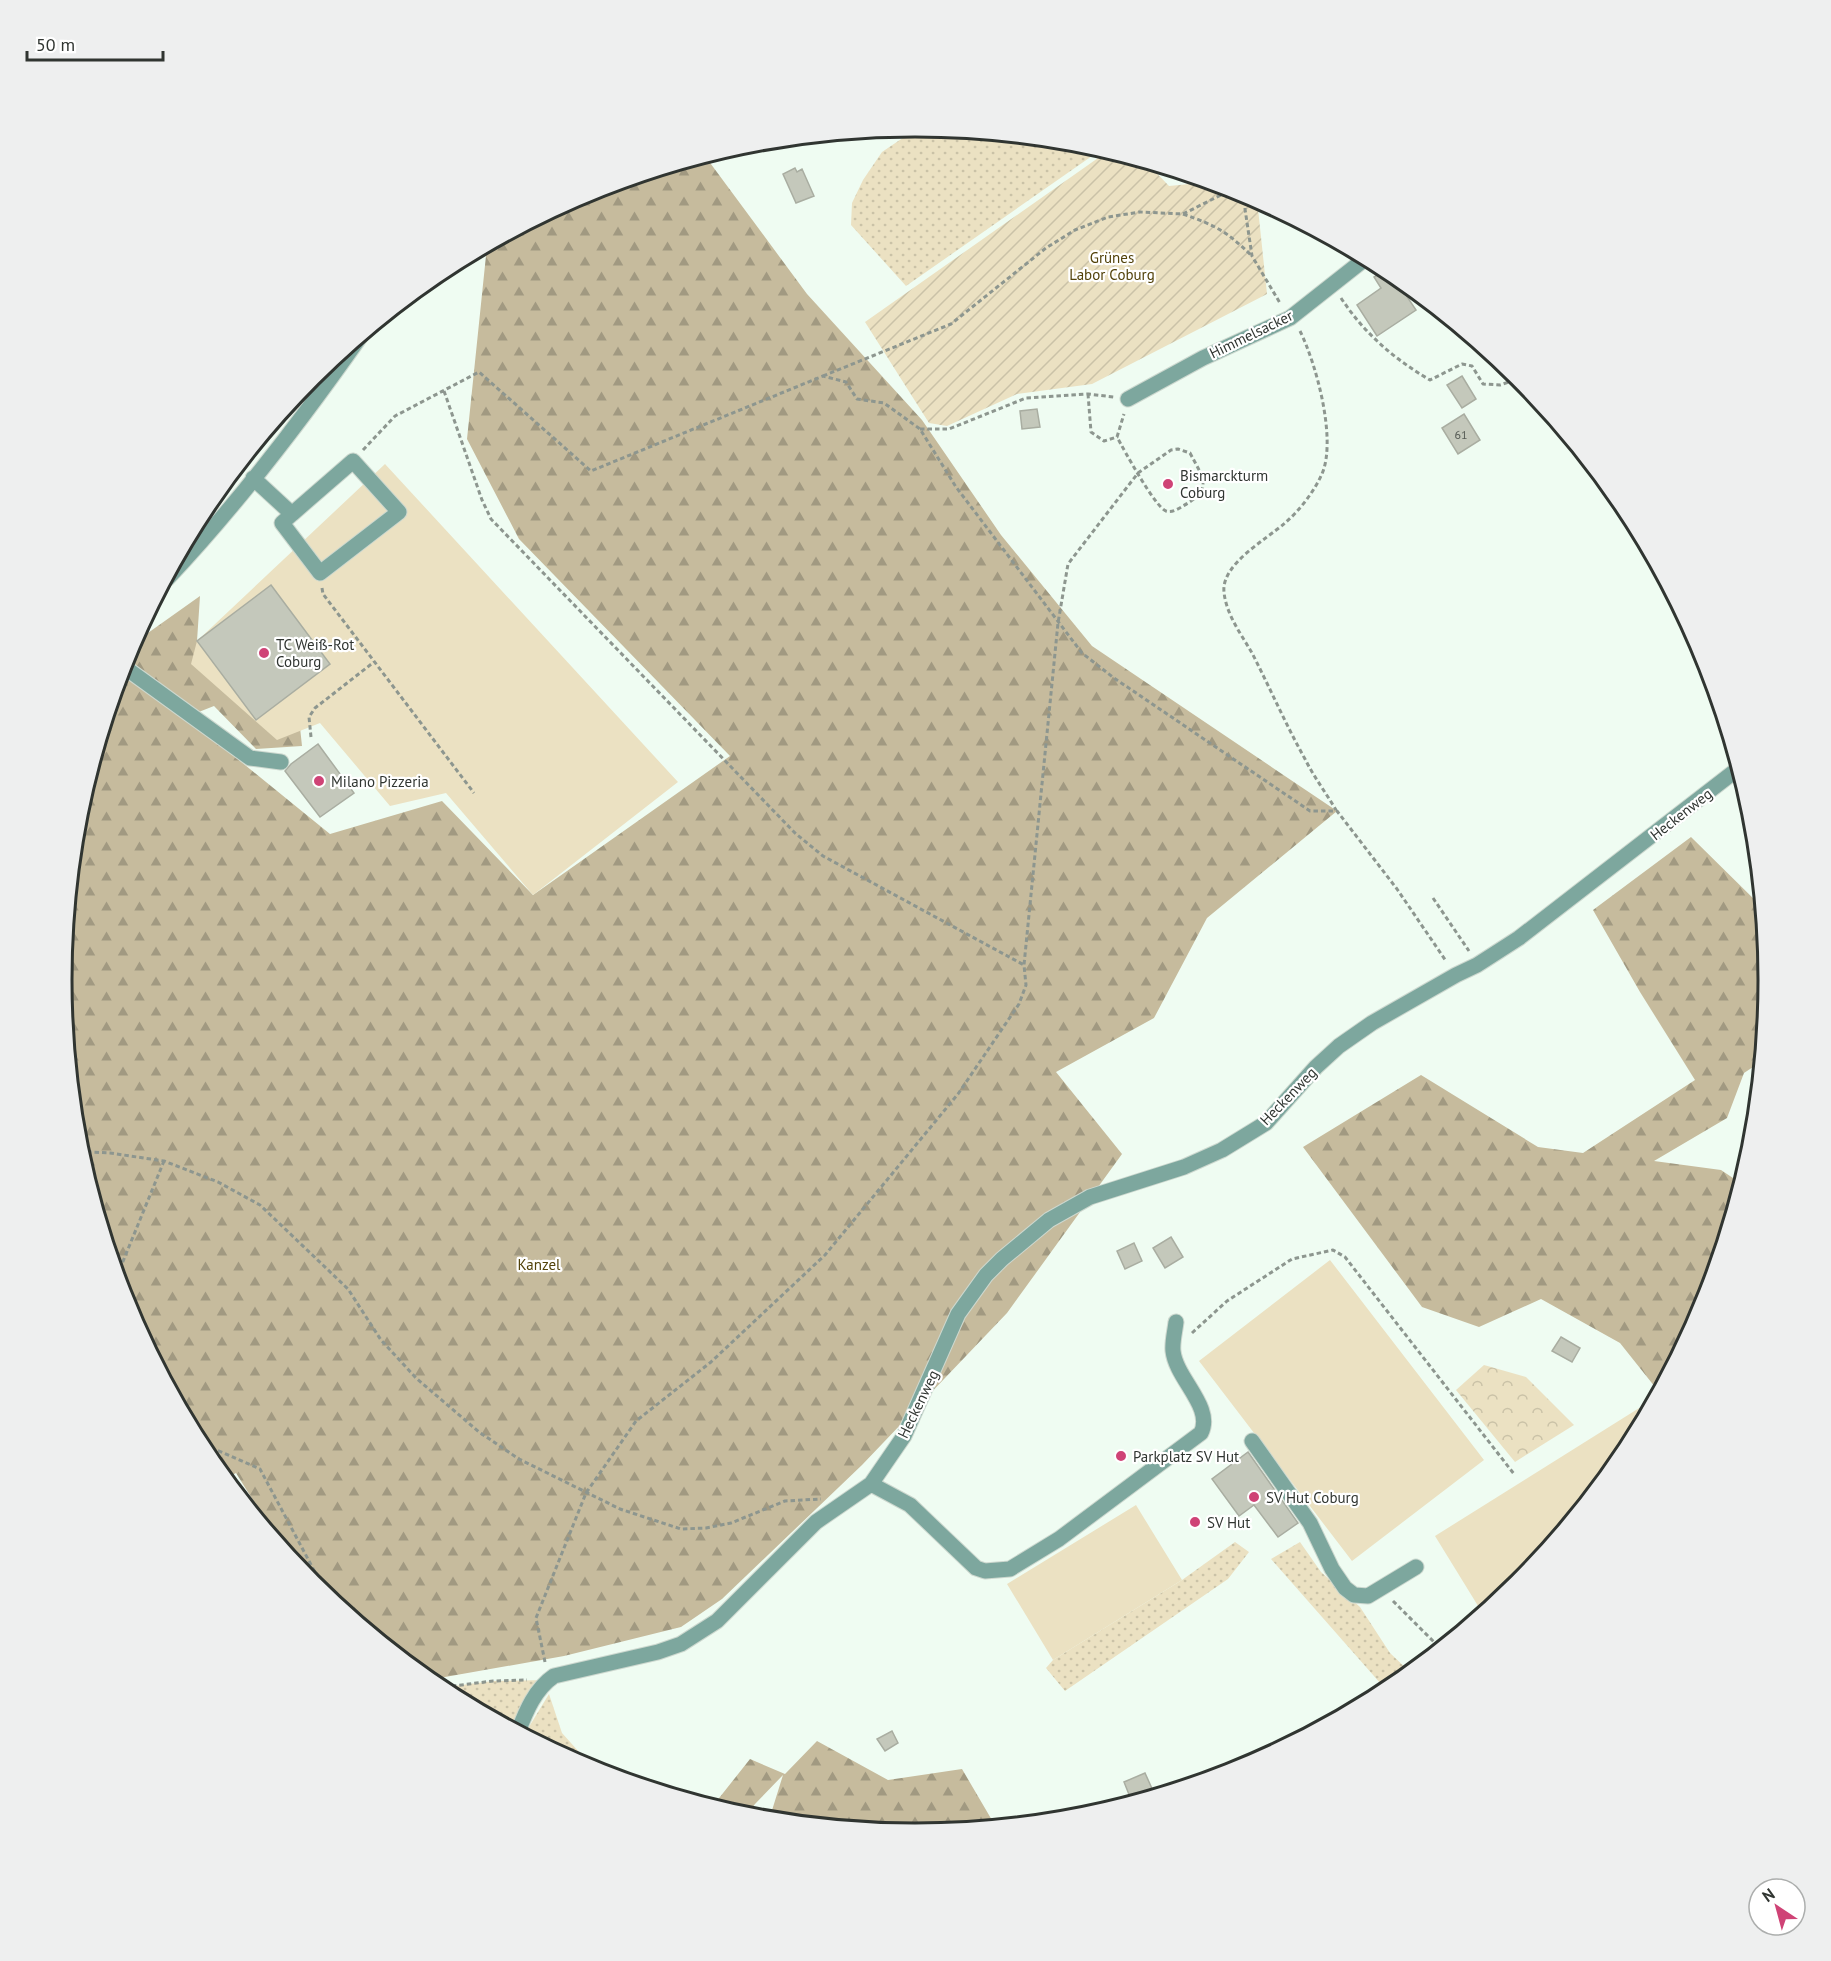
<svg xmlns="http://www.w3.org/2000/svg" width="1831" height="1961" viewBox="0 0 1831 1961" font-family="'PT Sans',sans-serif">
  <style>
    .grass { fill: url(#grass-dots) }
    .forest { fill: url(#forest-firs) }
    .park { fill: url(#park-crowns) }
    .garden { fill: url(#garden-furrows) }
    .pitch { fill: #ebe1c2 }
    .building { fill: #c4c8bb; stroke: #a9ada1; stroke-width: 1.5 }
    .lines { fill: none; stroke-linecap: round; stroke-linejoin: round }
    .minor-casing { stroke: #cdd8cf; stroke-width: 17 }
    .path { stroke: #8d968f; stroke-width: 3; stroke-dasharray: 4.5 3; stroke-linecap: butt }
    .minor { stroke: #7da79e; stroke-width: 15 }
    .poi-dot { fill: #cf4376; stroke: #fff; stroke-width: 2 }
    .labels { text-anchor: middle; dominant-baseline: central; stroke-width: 4.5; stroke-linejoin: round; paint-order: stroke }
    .number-label { font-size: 12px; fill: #555a54 }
    .park-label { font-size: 15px; fill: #52420a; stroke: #fff }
    .street-label { font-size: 15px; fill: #303531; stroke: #fff }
    .poi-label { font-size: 15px; fill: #303531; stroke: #fff; text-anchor: start }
    .rim { fill: none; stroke: #303531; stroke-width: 3 }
  </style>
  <defs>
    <pattern id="grass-dots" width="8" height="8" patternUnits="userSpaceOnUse" patternTransform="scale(1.5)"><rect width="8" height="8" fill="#ebe1c2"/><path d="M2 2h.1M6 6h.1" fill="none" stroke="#cac2a7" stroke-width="1.8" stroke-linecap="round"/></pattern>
    <pattern id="forest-firs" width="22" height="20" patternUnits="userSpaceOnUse" patternTransform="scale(1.5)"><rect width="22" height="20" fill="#c6bb9d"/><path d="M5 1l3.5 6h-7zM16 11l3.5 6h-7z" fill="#a19981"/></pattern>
    <pattern id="park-crowns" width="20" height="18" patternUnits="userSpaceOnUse" patternTransform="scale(1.5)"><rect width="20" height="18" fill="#ebe1c2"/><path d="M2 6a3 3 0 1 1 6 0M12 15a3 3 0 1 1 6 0" fill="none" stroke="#cac2a7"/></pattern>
    <pattern id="garden-furrows" width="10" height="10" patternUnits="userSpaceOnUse" patternTransform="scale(1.5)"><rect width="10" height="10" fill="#ebe1c2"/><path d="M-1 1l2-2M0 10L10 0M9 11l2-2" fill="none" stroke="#cac2a7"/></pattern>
  </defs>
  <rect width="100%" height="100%" fill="#effcf2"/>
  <path class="grass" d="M919,127L1082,143L1102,149L906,286L851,225L852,203L863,180L882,152Z
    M1235,1542L1249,1552L1228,1579L1065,1691L1046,1668L1053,1660L1182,1580Z
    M1300,1542L1321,1572L1360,1607L1390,1653L1411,1673L1390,1691L1388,1692L1271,1559Z
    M549,1680L518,1732L438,1688L493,1681Z
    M549,1694L562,1733L597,1772L588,1769L524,1735Z"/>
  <path class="forest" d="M705,156L807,294L922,420L1001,535L1092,646L1337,811L1207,918L1154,1018L1056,1072L1122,1154L1007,1313L862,1465L722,1599L681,1627L564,1656L428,1680L311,1584L288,1556L236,1473L225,1479L205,1455L126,1307L78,1147L62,980L78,814L127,653L131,645L200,596L197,641L296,690L302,746L256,749L214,706L186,717L330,834L442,801L533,895L730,756L519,539L467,439L487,246L589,191Z
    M1691,837L1762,907L1769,981L1762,1061L1744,1073L1727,1118L1654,1161L1721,1170L1742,1184L1704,1308L1659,1392L1620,1343L1541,1299L1479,1327L1422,1307L1303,1147L1421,1075L1538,1147L1583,1153L1695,1080L1640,992L1593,910Z
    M817,1741L888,1780L962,1769L996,1827L915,1834L769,1820L783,1775L755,1804L745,1817L712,1807L750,1759L785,1774Z"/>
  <path class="park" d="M1484,1365L1526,1377L1574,1425L1515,1462L1456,1390Z"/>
  <path class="garden" d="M1108,151L1147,163L1169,186L1210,182L1243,192L1257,199L1267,294L1092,384L1017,394L947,426L929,423L865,322Z"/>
  <path class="pitch" d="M385,464L678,782L533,895L446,793L390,806L320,723L277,740L191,664L197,641Z
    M1330,1260L1484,1460L1352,1561L1199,1361Z
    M1644,1405L1648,1412L1625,1455L1519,1585L1483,1614L1435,1536Z
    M1136,1505L1182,1580L1053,1660L1007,1584Z"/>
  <path class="building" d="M795,168L797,172L802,169L814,196L796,203L783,174Z
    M1387,269L1390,271L1416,310L1377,336L1357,305L1381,288L1374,277Z
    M1462,376L1476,399L1462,408L1447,385Z
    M1037,409L1040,427L1022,429L1020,411Z
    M1464,414L1480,440L1458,454L1442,428Z
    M271,585L330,664L256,720L197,641Z
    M318,744L354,793L320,817L285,771L291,764Z
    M1171,1237L1183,1257L1165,1268L1153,1248Z
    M1134,1243L1142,1261L1125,1269L1117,1251Z
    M1561,1337L1580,1348L1572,1362L1552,1351Z
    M1248,1452L1298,1523L1278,1537L1254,1505L1239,1516L1212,1479Z
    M892,1731L898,1743L885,1751L877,1739Z
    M1145,1773L1154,1793L1132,1802L1124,1782Z"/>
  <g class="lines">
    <g class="minor-casing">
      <path id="minor" d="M1128,399L1203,358L1290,318L1366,258
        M253,478L292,514L353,461L399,512L320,573L282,523L292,514
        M167,579C238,504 301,421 360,337
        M123,666L250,758L281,762
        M1252,1441L1310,1523L1332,1569L1345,1588L1354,1595L1368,1596L1416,1567
        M871,1484L910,1505L976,1568L985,1571L1010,1569L1059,1539L1201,1433C1214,1407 1176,1379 1173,1351C1172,1342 1175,1331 1176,1322
        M518,1732C526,1711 535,1689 554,1676L658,1652L681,1644L717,1621L816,1522L871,1484L904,1436L958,1314L986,1275L1002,1259L1049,1220L1090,1197L1184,1167L1222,1150L1266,1123L1316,1067L1339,1046L1372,1023L1456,975L1477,965L1519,938L1739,768"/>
    </g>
    <path class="path" d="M1246,193L1245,209L1252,256L1280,303
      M1183,214C1217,226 1226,231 1252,256
      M1341,298C1364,333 1394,359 1430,380L1462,364L1472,366L1483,384L1500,385L1521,378
      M1300,331C1316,363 1338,442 1321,476C1313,493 1299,511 1285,523C1267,539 1221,564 1224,592C1226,614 1241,634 1252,653C1270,688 1286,725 1305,759C1314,777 1326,793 1336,810
      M823,376L951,324L1046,248L1075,230L1108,217L1140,212L1183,214L1233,189
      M444,391L482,500L491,519L795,833L823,856L1024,965
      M1088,394L1091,432L1104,441L1117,437L1124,414
      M920,429H949L1026,398L1088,394L1114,397
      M363,450L395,416L479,372L591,471L823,376L846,382L857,399L884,403L920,429L956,487L1082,653L1114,678L1310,811H1337L1397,889L1446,961
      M322,588L323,594L474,793
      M311,737L309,717L315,708L374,662
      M1433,898L1469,951
      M80,1155L89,1152L110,1153L164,1161L218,1182L260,1205L348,1289L381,1340L416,1378L479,1432L519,1459L620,1509L681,1529L706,1528L731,1523L785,1501L821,1499
      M117,1276L164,1161
      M1192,1333L1227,1301L1292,1259L1333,1250L1345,1257L1514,1474
      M203,1451H219L260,1469L317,1576V1589
      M1393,1601L1441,1649
      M545,1662L536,1618L586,1493L636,1421L711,1362L825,1255L958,1094L1019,1004L1026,985L1024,965L1058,623L1068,564L1138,473L1171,450L1178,449L1190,453C1203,478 1214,489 1183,506C1178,509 1172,513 1166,511C1155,507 1124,450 1117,437
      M437,1688L493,1681L527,1680"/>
    <use href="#minor" class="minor"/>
  </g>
  <g class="poi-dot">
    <circle cx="1168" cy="484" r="6"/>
    <circle cx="264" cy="653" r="6"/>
    <circle cx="319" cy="781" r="6"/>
    <circle cx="1121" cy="1456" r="6"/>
    <circle cx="1254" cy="1497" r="6"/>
    <circle cx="1195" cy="1522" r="6"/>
  </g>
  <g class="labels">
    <g class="number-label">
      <text x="1461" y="434">61</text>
    </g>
    <g class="park-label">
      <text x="1112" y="257">Grünes<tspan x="1112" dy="17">Labor Coburg</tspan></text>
      <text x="539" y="1264">Kanzel</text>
    </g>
    <g class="street-label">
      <text transform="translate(1251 334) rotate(-26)">Himmelsacker</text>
      <text transform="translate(1681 814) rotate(-38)">Heckenweg</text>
      <text transform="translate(1288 1096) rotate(-46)">Heckenweg</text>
      <text transform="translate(918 1404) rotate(-64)">Heckenweg</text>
    </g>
    <g class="poi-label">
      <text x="1180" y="475">Bismarckturm<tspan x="1180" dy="17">Coburg</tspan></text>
      <text x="276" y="644">TC Weiß-Rot<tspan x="276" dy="17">Coburg</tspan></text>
      <text x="331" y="781">Milano Pizzeria</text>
      <text x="1133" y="1456">Parkplatz SV Hut</text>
      <text x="1266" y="1497">SV Hut Coburg</text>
      <text x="1207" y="1522">SV Hut</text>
    </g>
  </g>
  <path d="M0 0H1831V1961H0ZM72 980a843 843 0 1 1 1686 0a843 843 0 1 1-1686 0Z" fill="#eeefef" fill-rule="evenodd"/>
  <path class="rim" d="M72 980a843 843 0 1 1 1686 0a843 843 0 1 1-1686 0Z"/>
  <g transform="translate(1777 1907) rotate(324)"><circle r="28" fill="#ffffff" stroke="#acaead" stroke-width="1.5"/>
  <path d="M0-4.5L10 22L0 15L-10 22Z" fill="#cf4376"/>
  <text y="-9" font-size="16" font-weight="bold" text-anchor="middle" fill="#303531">N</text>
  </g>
  <path d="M27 51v9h136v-9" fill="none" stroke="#303531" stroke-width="3"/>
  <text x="36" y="51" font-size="18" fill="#303531" stroke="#ffffff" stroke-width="4.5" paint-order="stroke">50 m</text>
</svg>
